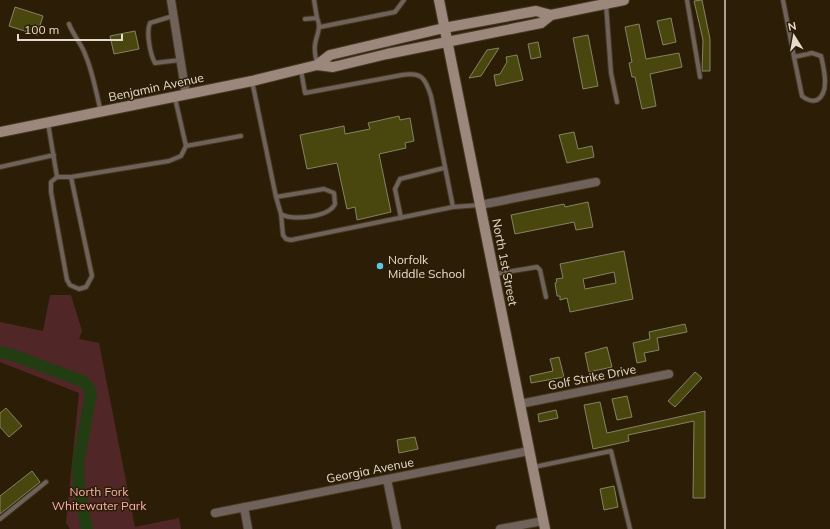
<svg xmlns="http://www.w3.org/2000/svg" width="830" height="529" viewBox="0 0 830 529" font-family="Mulish,sans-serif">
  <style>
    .green { fill: #502726 }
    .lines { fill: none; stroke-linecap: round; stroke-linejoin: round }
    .river { stroke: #233d12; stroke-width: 12 }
    .building { fill: #49470d; stroke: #838365; fill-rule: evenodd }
    .lane-casing { stroke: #463922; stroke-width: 6 }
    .street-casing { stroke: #463922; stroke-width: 10 }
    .secondary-casing { stroke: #463922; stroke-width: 12 }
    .lane { stroke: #6e625b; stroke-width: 4 }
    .street { stroke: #6e625b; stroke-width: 8 }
    .secondary { stroke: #9b877c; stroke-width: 10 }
    .rail { stroke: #aca18f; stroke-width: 2 }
    .poi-dot { fill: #5bc8e7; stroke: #2c1e06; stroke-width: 1.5 }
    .labels { text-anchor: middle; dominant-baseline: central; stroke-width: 3; stroke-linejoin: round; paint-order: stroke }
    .street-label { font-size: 12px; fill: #e6dcce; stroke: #2c1e06 }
    .poi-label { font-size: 12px; fill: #e6dcce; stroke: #2c1e06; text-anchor: start }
    .park-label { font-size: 12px; fill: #fab2af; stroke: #2c1e06 }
  </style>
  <rect width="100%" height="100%" fill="#2c1e06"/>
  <path class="green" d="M50,295H71L82,331L79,339L99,343L135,527L179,518L181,529H70L66,523L79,393L0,362V322L43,331Z"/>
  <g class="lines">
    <path class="river" d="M0,352L13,355L82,381L88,386L91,394L78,463L79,490L87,529"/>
  </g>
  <path class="building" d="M702,0L710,39V71H702L703,40L694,1Z
    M15,7L43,16L37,35L9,26Z
    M671,18L676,42L663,45L657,21Z
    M639,24L646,59L679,53L682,67L650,74L656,106L642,109L635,77H632L629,63L632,62L625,27Z
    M135,31L139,49L114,54L110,36Z
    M588,35L598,86L583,89L573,38Z
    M538,42L541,57L531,59L528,44Z
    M499,48L481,76L469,78L487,50Z
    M517,55L523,80L496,86L494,75L500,74L507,62L506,57Z
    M399,116L400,120L410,118L414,141L405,143L406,148L379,154L391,212L357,220L355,207L347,209L337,163L307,169L300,135L344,126L345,134L370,129L368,123Z
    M574,132L578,149L592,146L594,157L567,163L559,135Z
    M588,202L593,227L576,230L574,222L515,234L511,215L564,204L565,207Z
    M624,251L633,299L570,312L567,298L560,300V296H557L555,283L557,282L556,279L563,278L560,264ZM614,272L616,283L585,289L583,279Z
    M685,324L687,332L657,338L659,350L644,353L646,361L637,363L633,343L650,339L649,332Z
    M607,347L612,367L589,372L585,353Z
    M559,357L564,377L531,383L530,376L553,371L550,359Z
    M695,372L702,378L675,407L668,401Z
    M627,396L632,417L617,420L612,399Z
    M600,402L607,433L705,411V498H693L694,421L628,435L629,441L593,449L584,405Z
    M6,408L22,426L9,437L0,427V413Z
    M556,410L558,418L539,422L538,414Z
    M415,437L418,449L399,453L397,440Z
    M32,471L40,482L0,514V496Z
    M614,486L618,507L604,510L600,489Z"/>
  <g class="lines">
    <g class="lane-casing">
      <path id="lane" d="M314,0L317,18
        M687,0L700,77
        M783,0L794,57
        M606,4L611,73L617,102
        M173,16L150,23C146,32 150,54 155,63L180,60
        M305,19L317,18C322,29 316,35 315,45C314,51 316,59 317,65
        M69,24C73,35 81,43 85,54C93,72 96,93 101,112
        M320,27L395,12L404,0
        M812,53L821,56C824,69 830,93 817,100C811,102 807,100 802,96L794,57Z
        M301,70L305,93L402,75C421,72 425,77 431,96L453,207
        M252,81L276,197
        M48,123L57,177H71L169,161L181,156L186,146L175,98
        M186,146L241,136
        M0,167L54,155
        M57,177L51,182V192L67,280L70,285L79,289L86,287L92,276L71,177
        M324,189L334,193L335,204C329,217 293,221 281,214L276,197Z
        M281,214L283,235L286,239L291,240L453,207L480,205
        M401,218L395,189L400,179L444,168
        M495,274L537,267L540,270L546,297
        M534,467L611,451L630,529
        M0,519L46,482"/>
    </g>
    <g class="street-casing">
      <path id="street" d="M171,0L186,95
        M480,205L596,182
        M520,404L669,374
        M387,479L397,529
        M244,507L248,529
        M215,513L529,451
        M500,529L543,521"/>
    </g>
    <g class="secondary-casing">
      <path id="secondary" d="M439,0L545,529
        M317,65L330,55L444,28L536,11L551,15L624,0
        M0,132L252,81L317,65L333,67L387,54L541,23L551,15"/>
    </g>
    <use href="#lane" class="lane"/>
    <use href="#street" class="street"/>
    <use href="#secondary" class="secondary"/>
    <path class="rail" d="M725,0V529"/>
  </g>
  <circle class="poi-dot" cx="380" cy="266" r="4"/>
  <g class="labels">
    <g class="street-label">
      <text transform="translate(156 87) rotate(-12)">Benjamin Avenue</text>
      <text transform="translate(505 262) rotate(79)">North 1st Street</text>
      <text transform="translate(592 377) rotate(-11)">Golf Strike Drive</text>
      <text transform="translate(370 470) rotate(-11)">Georgia Avenue</text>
    </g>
    <g class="poi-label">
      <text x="388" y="259">Norfolk<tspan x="388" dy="14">Middle School</tspan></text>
    </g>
    <g class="park-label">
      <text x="99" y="491">North Fork<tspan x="99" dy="14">Whitewater Park</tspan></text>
    </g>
  </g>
  <g transform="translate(794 36) rotate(349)" stroke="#2c1e06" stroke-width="3" paint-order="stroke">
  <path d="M0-3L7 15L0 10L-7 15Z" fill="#e6dcce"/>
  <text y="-6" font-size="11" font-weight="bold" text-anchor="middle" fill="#e6dcce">N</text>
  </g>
  <path d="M18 34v6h104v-6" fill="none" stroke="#e6dcce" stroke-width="2"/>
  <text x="24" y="34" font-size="12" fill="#e6dcce" stroke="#2c1e06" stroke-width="3" paint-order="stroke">100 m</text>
</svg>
